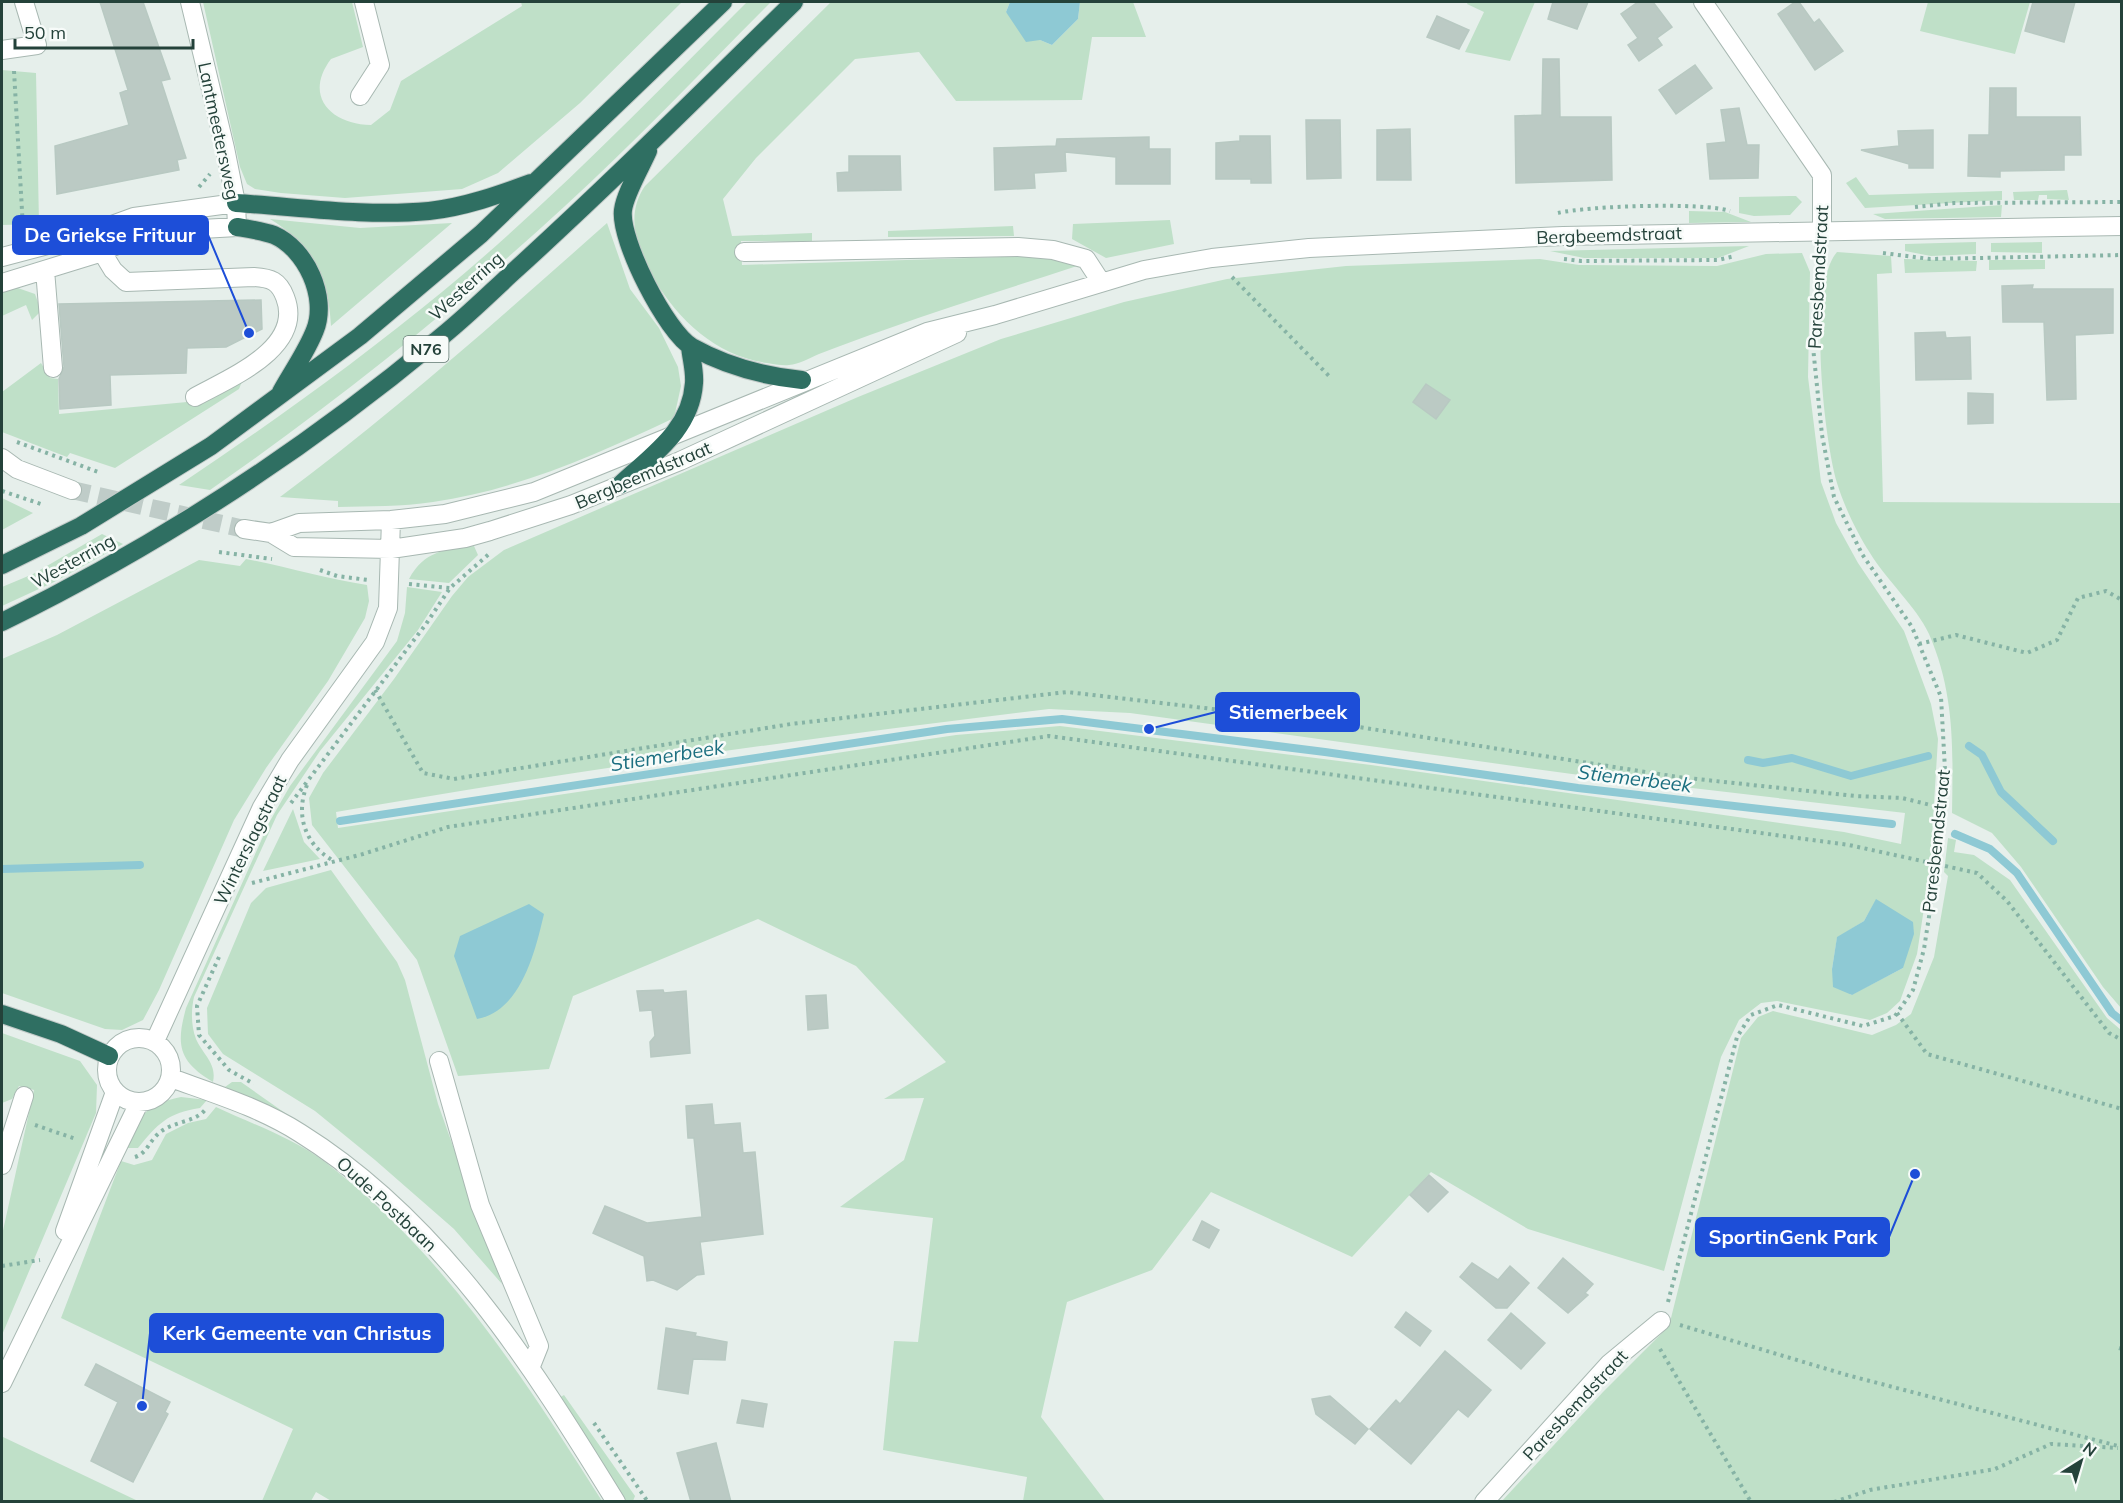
<svg xmlns="http://www.w3.org/2000/svg" width="2123" height="1503" viewBox="0 0 2123 1503" font-family="Mulish,sans-serif">
  <style>
    .green { fill: #bfe0c8; fill-rule: evenodd }
    .water { fill: #8ec9d4 }
    .lines { fill: none; stroke-linecap: round; stroke-linejoin: round }
    .stream { stroke: #8ec9d4; stroke-width: 8 }
    .building { fill: #bbcac4; stroke: #b8c9c2; stroke-width: 1.5 }
    .minor-tunnel { stroke: #bfccc8; stroke-width: 18; stroke-dasharray: 18 9; stroke-linecap: butt }
    .minor-casing { stroke: #a8b8b2; stroke-width: 20 }
    .highway-casing { stroke: #c2cac8; stroke-width: 20 }
    .path { stroke: #86b3a5; stroke-width: 4; stroke-dasharray: 3 4.5; stroke-linecap: butt }
    .minor { stroke: #fff; stroke-width: 18 }
    .highway { stroke: #2f6f62; stroke-width: 18 }
    .labels { text-anchor: middle; dominant-baseline: central; stroke-width: 5; stroke-linejoin: round; paint-order: stroke }
    .shield { fill: #f7fbf9; stroke: #637a73; stroke-width: 1.5 }
    .shield-label { font-size: 16px; font-weight: bold; fill: #24423a }
    .street-label { font-size: 18px; fill: #24423a; stroke: #f7fbf9 }
    .water-label { font-size: 20px; font-style: italic; fill: #1c6f80; stroke: #f7fbf9 }
    .leader { fill: none; stroke: #1d4ed8; stroke-width: 2 }
    .callout-dot { fill: #1d4ed8; stroke: #f7fbf9; stroke-width: 2 }
    .callout { fill: #1d4ed8; stroke: #1d4ed8; stroke-width: 2 }
    .callout-label { font-size: 20px; text-anchor: middle; font-weight: bold; fill: #fff }
  </style>
  <rect width="100%" height="100%" fill="#e6efeb"/>
  <path class="green" d="M203,2H352L363,47L331,59C303,96 331,124 371,125L390,110L401,81L522,6L521,2H682L580,103L498,173L462,189L345,198L281,193L255,189L247,184L240,167Z
    M747,2H771C703,70 636,141 565,206C453,309 335,403 210,490L179,485C270,424 358,361 442,292C550,203 649,100 747,2Z
    M831,2H1010L1006,12L1040,40L1052,45L1078,19L1080,2H1133L1146,37H1092L1082,100L956,101L919,52L855,59L756,158L723,199L732,236L812,233V242L741,241L742,265L1037,256L1066,260L1077,266C1014,287 950,306 887,329C864,337 842,345 819,354C810,358 799,364 789,365C783,366 774,364 767,363C717,356 679,321 654,279C638,251 624,216 645,186Z
    M1468,2H1535L1510,61L1465,52L1484,12L1467,4Z
    M1928,2H2030L2015,54L1920,31Z
    M2,70L36,73L39,224L2,225Z
    M1856,177L1869,195L2002,191V200L1865,208L1846,183Z
    M2067,190L2069,200L2047,199V195H2039L2038,200H2014L2013,192Z
    M1790,196H1796L1802,202L1790,215L1754,216L1739,213V197Z
    M2002,205L2001,217L1885,219L1873,214Z
    M1689,211L1725,212L1751,222L1689,223Z
    M270,219L360,228L452,223L331,326C328,276 314,246 270,219Z
    M1170,220L1174,244L1106,258L1072,239L1073,224Z
    M607,223L630,289L659,328L678,367L681,386L674,418C598,454 517,490 433,502C402,507 369,506 338,507V501L280,497C395,412 500,318 607,223Z
    M1013,226L1014,236L888,237V231Z
    M1976,242V254L1931,256L1905,251V244Z
    M2042,242V253L1991,252V243Z
    M1749,246L1718,258H1584L1550,251Z
    M1837,252L1891,256L1892,273L1877,274L1883,502L2121,503V1008L2103,987L2021,867L1992,833L1952,813C1953,749 1955,694 1929,634C1916,606 1886,580 1870,553C1857,533 1844,506 1837,483C1824,440 1807,286 1837,252Z
    M1802,253L1810,272L1808,377L1821,482L1836,523L1858,563L1904,631L1931,704L1938,739L1930,869L1917,954L1900,1001L1887,1013L1870,1020L1777,1001L1761,1003L1739,1020L1721,1057L1664,1271L1528,1229L1431,1172L1352,1257L1211,1192L1152,1270L1067,1302L1041,1417L1106,1502L1023,1501L1027,1477L883,1450L894,1341L918,1342L933,1218L840,1207L904,1160L924,1098L884,1099L946,1062L856,966L758,919L573,996L549,1069L458,1076L417,960L312,825L309,798L323,773L394,679L452,596L468,577L504,550L858,397L1001,339L1124,302L1227,279L1346,266L1540,259L1579,265L1717,266L1766,254ZM1049,709L1130,713L1572,774L1905,813L1901,844L1844,832L1371,765L1060,726L956,735L338,828L336,812C573,770 811,738 1049,709ZM1876,900L1903,968L1851,995L1832,969L1837,938L1864,921Z
    M1904,259L1977,261L1976,271L1905,273Z
    M1989,260H2045V269L1989,270Z
    M12,286L35,294L41,311L32,320L26,305L2,316V289Z
    M41,363L50,378L58,379L59,414L187,402L197,404L243,379L239,389L115,468L70,453L67,457L2,432V392Z
    M2,498L33,513L2,530Z
    M102,534L123,544L54,582L2,606V587L33,574Z
    M474,546L478,555L449,583L409,579C424,551 445,549 474,546Z
    M246,559C287,567 326,579 367,585L369,601L365,618L328,681L266,768L234,820L159,990L143,1020L122,1030L105,1029L2,993V659L57,635L199,560L240,566Z
    M407,587L442,592L418,630L320,751L277,815L194,997C191,1010 191,1026 196,1039C203,1055 217,1063 213,1082C178,1061 176,1045 186,1008L270,821L290,786L397,641L405,613Z
    M293,809L304,842L320,859L263,871Z
    M1948,838L1956,840L1954,852L1974,855L2010,880L2107,1018L2121,1030V1501L1501,1502L1603,1392L1669,1326L1741,1038L1758,1017L1773,1011L1872,1035L1896,1025L1911,1014L1934,957L1948,876L1944,872Z
    M331,870L397,962L405,980L438,1104L502,1284L454,1229L375,1160L315,1111L223,1054L208,1034L207,1008L251,903L266,888Z
    M2,1033L80,1061L97,1085L96,1113L2,1335V1235L34,1090L19,1086L12,1099L2,1103Z
    M232,1082H241L312,1132L225,1087Z
    M181,1097L207,1100L200,1108C167,1113 158,1124 138,1148H126C141,1115 143,1105 181,1097Z
    M216,1107C252,1124 293,1138 325,1162C443,1252 524,1378 602,1501L333,1502L316,1492L311,1501H262L293,1429L61,1318L121,1161L134,1165L152,1160L166,1134L188,1123L206,1119Z
    M564,1395L635,1496L633,1501H624L559,1398Z
    M3,1437L138,1501H2Z"/>
  <path class="water" d="M1010,2H1080L1078,19L1052,45L1040,40L1026,42L1006,12Z
    M1876,899L1913,922L1914,934L1903,968L1852,995L1833,987L1832,969L1837,937L1864,921Z
    M529,904L544,914C535,952 521,1011 477,1019L454,956L460,936Z"/>
  <g class="lines">
    <path class="stream" d="M1969,746L1982,755L2001,792L2053,841
      M1748,760L1763,763L1792,758L1851,776L1928,756
      M340,821L947,729L1062,719L1325,752L1578,788L1892,824
      M1955,834L1990,849L2017,873L2112,1013L2122,1021
      M2,869L140,865"/>
  </g>
  <path class="building" d="M100,2H143L170,79L161,81L186,158L177,160L179,170L57,194L55,146L129,125L120,93L128,90Z
    M1553,2H1588L1577,29L1548,19Z
    M1638,2H1653L1672,27L1657,38L1662,45L1639,61L1628,45L1638,38L1621,14Z
    M1795,2H1799L1814,23L1819,19L1843,51L1815,70L1778,14Z
    M2033,2H2075L2064,42L2025,31Z
    M1437,16L1469,30L1459,49L1427,37Z
    M1543,59H1559L1560,117H1611L1612,180L1516,183L1515,116L1542,115Z
    M1695,65L1712,88L1676,114L1659,90Z
    M1990,88H2016V117H2080L2081,155H2064V170L2000,171V177L1968,176L1969,135H1989Z
    M1739,108L1747,145H1759L1758,178L1710,179L1707,144L1726,142L1721,110Z
    M1306,120H1340L1341,178L1307,179Z
    M1410,129L1411,180H1377V130Z
    M1933,130V168H1909V164L1861,150L1899,146L1898,131Z
    M1240,136H1270L1271,183H1251V179H1216V143L1240,141Z
    M1149,137V149H1170V184H1116V157L1065,152L1066,171L1034,173L1035,188L995,190L994,148L1056,146L1057,139Z
    M849,156H900L901,190L838,191L837,173L849,172Z
    M2033,285L2032,289H2113V333L2075,335L2076,399L2047,400L2044,322H2003L2002,286Z
    M261,300L262,329L226,347L187,348L186,373L110,375L111,405L60,409L59,379L64,367L59,304Z
    M1945,332L1946,338L1970,337L1971,379L1916,380L1915,333Z
    M1426,384L1450,400L1436,419L1413,402Z
    M1968,393L1993,394V423L1968,424Z
    M663,990L664,993L686,991L690,1053L651,1057L650,1042L655,1036L652,1010L640,1011L637,991Z
    M826,995L828,1028L808,1030L806,996Z
    M712,1104L714,1125L740,1123L743,1153L755,1152L763,1234L700,1242L704,1274L697,1275L677,1290L653,1280L647,1281L644,1256L593,1233L605,1206L647,1223L702,1217L694,1138H688L686,1106Z
    M1429,1175L1448,1192L1428,1212L1410,1195Z
    M1202,1221L1219,1230L1209,1248L1193,1240Z
    M1563,1258L1593,1284L1585,1293L1588,1295L1568,1313L1538,1288Z
    M1472,1263L1498,1280L1510,1266L1529,1283L1507,1308H1496L1460,1277Z
    M1406,1312L1431,1331L1420,1346L1395,1327Z
    M1511,1313L1545,1343L1521,1369L1488,1340Z
    M666,1328L696,1333L695,1336L727,1342L725,1360L693,1359L688,1394L658,1389Z
    M1445,1351L1491,1390L1468,1417L1458,1409L1411,1464L1370,1429L1396,1400L1400,1404Z
    M96,1364L170,1402L165,1412L168,1414L133,1482L91,1461L118,1402L85,1385Z
    M1330,1396L1368,1429L1355,1444L1316,1414L1312,1399Z
    M742,1400L767,1404L763,1427L737,1423Z
    M716,1443L731,1502H691L677,1453Z"/>
  <g class="lines">
    <path class="minor-tunnel" d="M72,490L244,529"/>
    <g class="minor-casing">
      <path id="minor" d="M1703,2L1822,175V230
        M2,50L37,45L24,2
        M360,96L380,65L364,2
        M102,252L113,270L126,282L254,277C271,278 279,281 285,297C305,348 229,378 195,397
        M744,252L1018,247L1053,250L1086,259L1101,282
        M2,257L82,236L134,217L236,203
        M45,270L53,368
        M2,283L93,255L132,239L184,230L237,227L236,203L225,148L190,2
        M2,458L17,469L72,490
        M244,529L271,533L294,547L391,549L465,538L490,531L571,505L680,461L957,333
        M271,533L299,523L391,520L445,514L534,492L927,332L995,315L1144,270L1212,258L1309,248L1563,236L2122,226
        M107 1070a32 32 0 1 1 64 0a32 32 0 1 1-64 0Z
        M155,1041L262,807L290,760L375,642L388,608L391,520
        M439,1061L480,1205L539,1346L531,1366
        M171,1078C215,1094 261,1108 300,1133C441,1221 531,1364 616,1502
        M2,1165L24,1096
        M65,1231L115,1092
        M2,1383L139,1103
        M1484,1502L1609,1364L1661,1321"/>
    </g>
    <g class="highway-casing">
      <path id="highway" d="M648,151C641,167 625,194 623,210C619,240 667,333 692,347C726,366 764,376 802,380
        M236,203C300,207 365,217 429,211C465,207 498,195 531,183
        M237,227C249,229 263,231 274,235C306,249 328,297 315,330C307,351 292,372 281,392
        M620,485C652,455 691,430 694,383C695,371 691,358 690,346
        M2,565L81,526L211,446L360,336L481,234L723,2
        M2,622C157,546 303,451 436,341C463,320 487,296 512,273C609,185 701,93 794,2
        M2,1014L61,1034L109,1056"/>
    </g>
    <path class="path" d="M14,71L23,228
      M199,187L210,174
      M1915,207L1954,203L2122,202
      M1558,213C1587,206 1704,202 1730,211
      M1883,253L1930,259L2122,255
      M1564,259L1581,261L1718,260L1735,256
      M1232,277L1330,377
      M17,442L98,472
      M2,491L44,505
      M219,552L272,559
      M320,570L337,576L368,580
      M409,584L450,588
      M1919,644L1956,635L2027,653L2057,640L2078,598L2106,591L2122,600
      M375,690L423,773L454,779L791,724L1067,692L1333,723L1678,777L1855,796L1902,798L1943,808
      M307,785C295,815 305,844 332,860
      M291,803L426,624L450,588L489,554
      M252,883L363,854L448,827L1049,736L1849,845L1977,873L2007,901L2109,1033L2122,1040
      M219,957L197,1006L199,1035L229,1070L254,1084
      M1897,1013L1927,1054L2122,1109
      M35,1125L76,1139
      M135,1157C147,1153 149,1142 158,1134C172,1121 194,1123 205,1110
      M2,1266L40,1260
      M1668,1302L1737,1037L1751,1015L1778,1005L1863,1026L1895,1016L1913,990L1924,949L1937,865L1945,770L1941,697L1912,627L1862,554L1834,497L1822,435L1813,347L1819,252
      M1680,1325L1847,1375L2122,1447
      M2119,1348L2122,1349
      M1660,1349L1751,1502
      M594,1423L648,1502
      M1834,1502L1870,1490L1995,1469L2051,1444L2118,1448"/>
    <use href="#minor" class="minor"/>
    <use href="#highway" class="highway"/>
  </g>
  <g class="labels">
    <rect class="shield" x="403.5" y="336" width="45" height="26" rx="4.5"/>
    <g class="shield-label">
      <text x="426" y="349">N76</text>
    </g>
    <g class="street-label">
      <text transform="translate(219 131) rotate(78)">Lantmeetersweg</text>
      <text transform="translate(1609 235) rotate(-2)">Bergbeemdstraat</text>
      <text transform="translate(1818 277) rotate(-87)">Paresbemdstraat</text>
      <text transform="translate(466 286) rotate(-42)">Westerring</text>
      <text transform="translate(643 475) rotate(-23)">Bergbeemdstraat</text>
      <text transform="translate(73 561) rotate(-29)">Westerring</text>
      <text transform="translate(250 840) rotate(-64)">Winterslagstraat</text>
      <text transform="translate(1936 841) rotate(-84)">Paresbemdstraat</text>
      <text transform="translate(387 1204) rotate(43)">Oude Postbaan</text>
      <text transform="translate(1575 1405) rotate(-47)">Paresbemdstraat</text>
    </g>
    <g class="water-label">
      <text transform="translate(667 755) rotate(-9)">Stiemerbeek</text>
      <text transform="translate(1635 778) rotate(7)">Stiemerbeek</text>
    </g>
  </g>
  <path class="leader" d="M249 333L208 235M1149 729L1216 712M1915 1174L1889 1237M142 1406L150 1333"/>
  <g class="callout-dot">
    <circle cx="249" cy="333" r="6"/>
    <circle cx="1149" cy="729" r="6"/>
    <circle cx="1915" cy="1174" r="6"/>
    <circle cx="142" cy="1406" r="6"/>
  </g>
  <g class="callout">
    <rect x="13" y="216" width="195" height="38" rx="6"/>
    <rect x="1216" y="693" width="143" height="38" rx="6"/>
    <rect x="1696" y="1218" width="193" height="38" rx="6"/>
    <rect x="150" y="1314" width="293" height="38" rx="6"/>
  </g>
  <g class="callout-label">
    <text x="110" y="242">De Griekse Frituur</text>
    <text x="1288" y="719">Stiemerbeek</text>
    <text x="1793" y="1244">SportinGenk Park</text>
    <text x="297" y="1340">Kerk Gemeente van Christus</text>
  </g>
  <rect width="2123" height="1503" fill="none" stroke="#24423a" stroke-width="6"/>
  <g transform="translate(2081 1461) rotate(37)" stroke="#f7fbf9" stroke-width="4.5" paint-order="stroke">
  <path d="M0-4.5L10 22L0 15L-10 22Z" fill="#24423a"/>
  <text y="-9" font-size="16" font-weight="bold" text-anchor="middle" fill="#24423a">N</text>
  </g>
  <path d="M15 39v9h178v-9" fill="none" stroke="#24423a" stroke-width="3"/>
  <text x="24" y="39" font-size="18" fill="#24423a" stroke="#f7fbf9" stroke-width="4.5" paint-order="stroke">50 m</text>
</svg>
